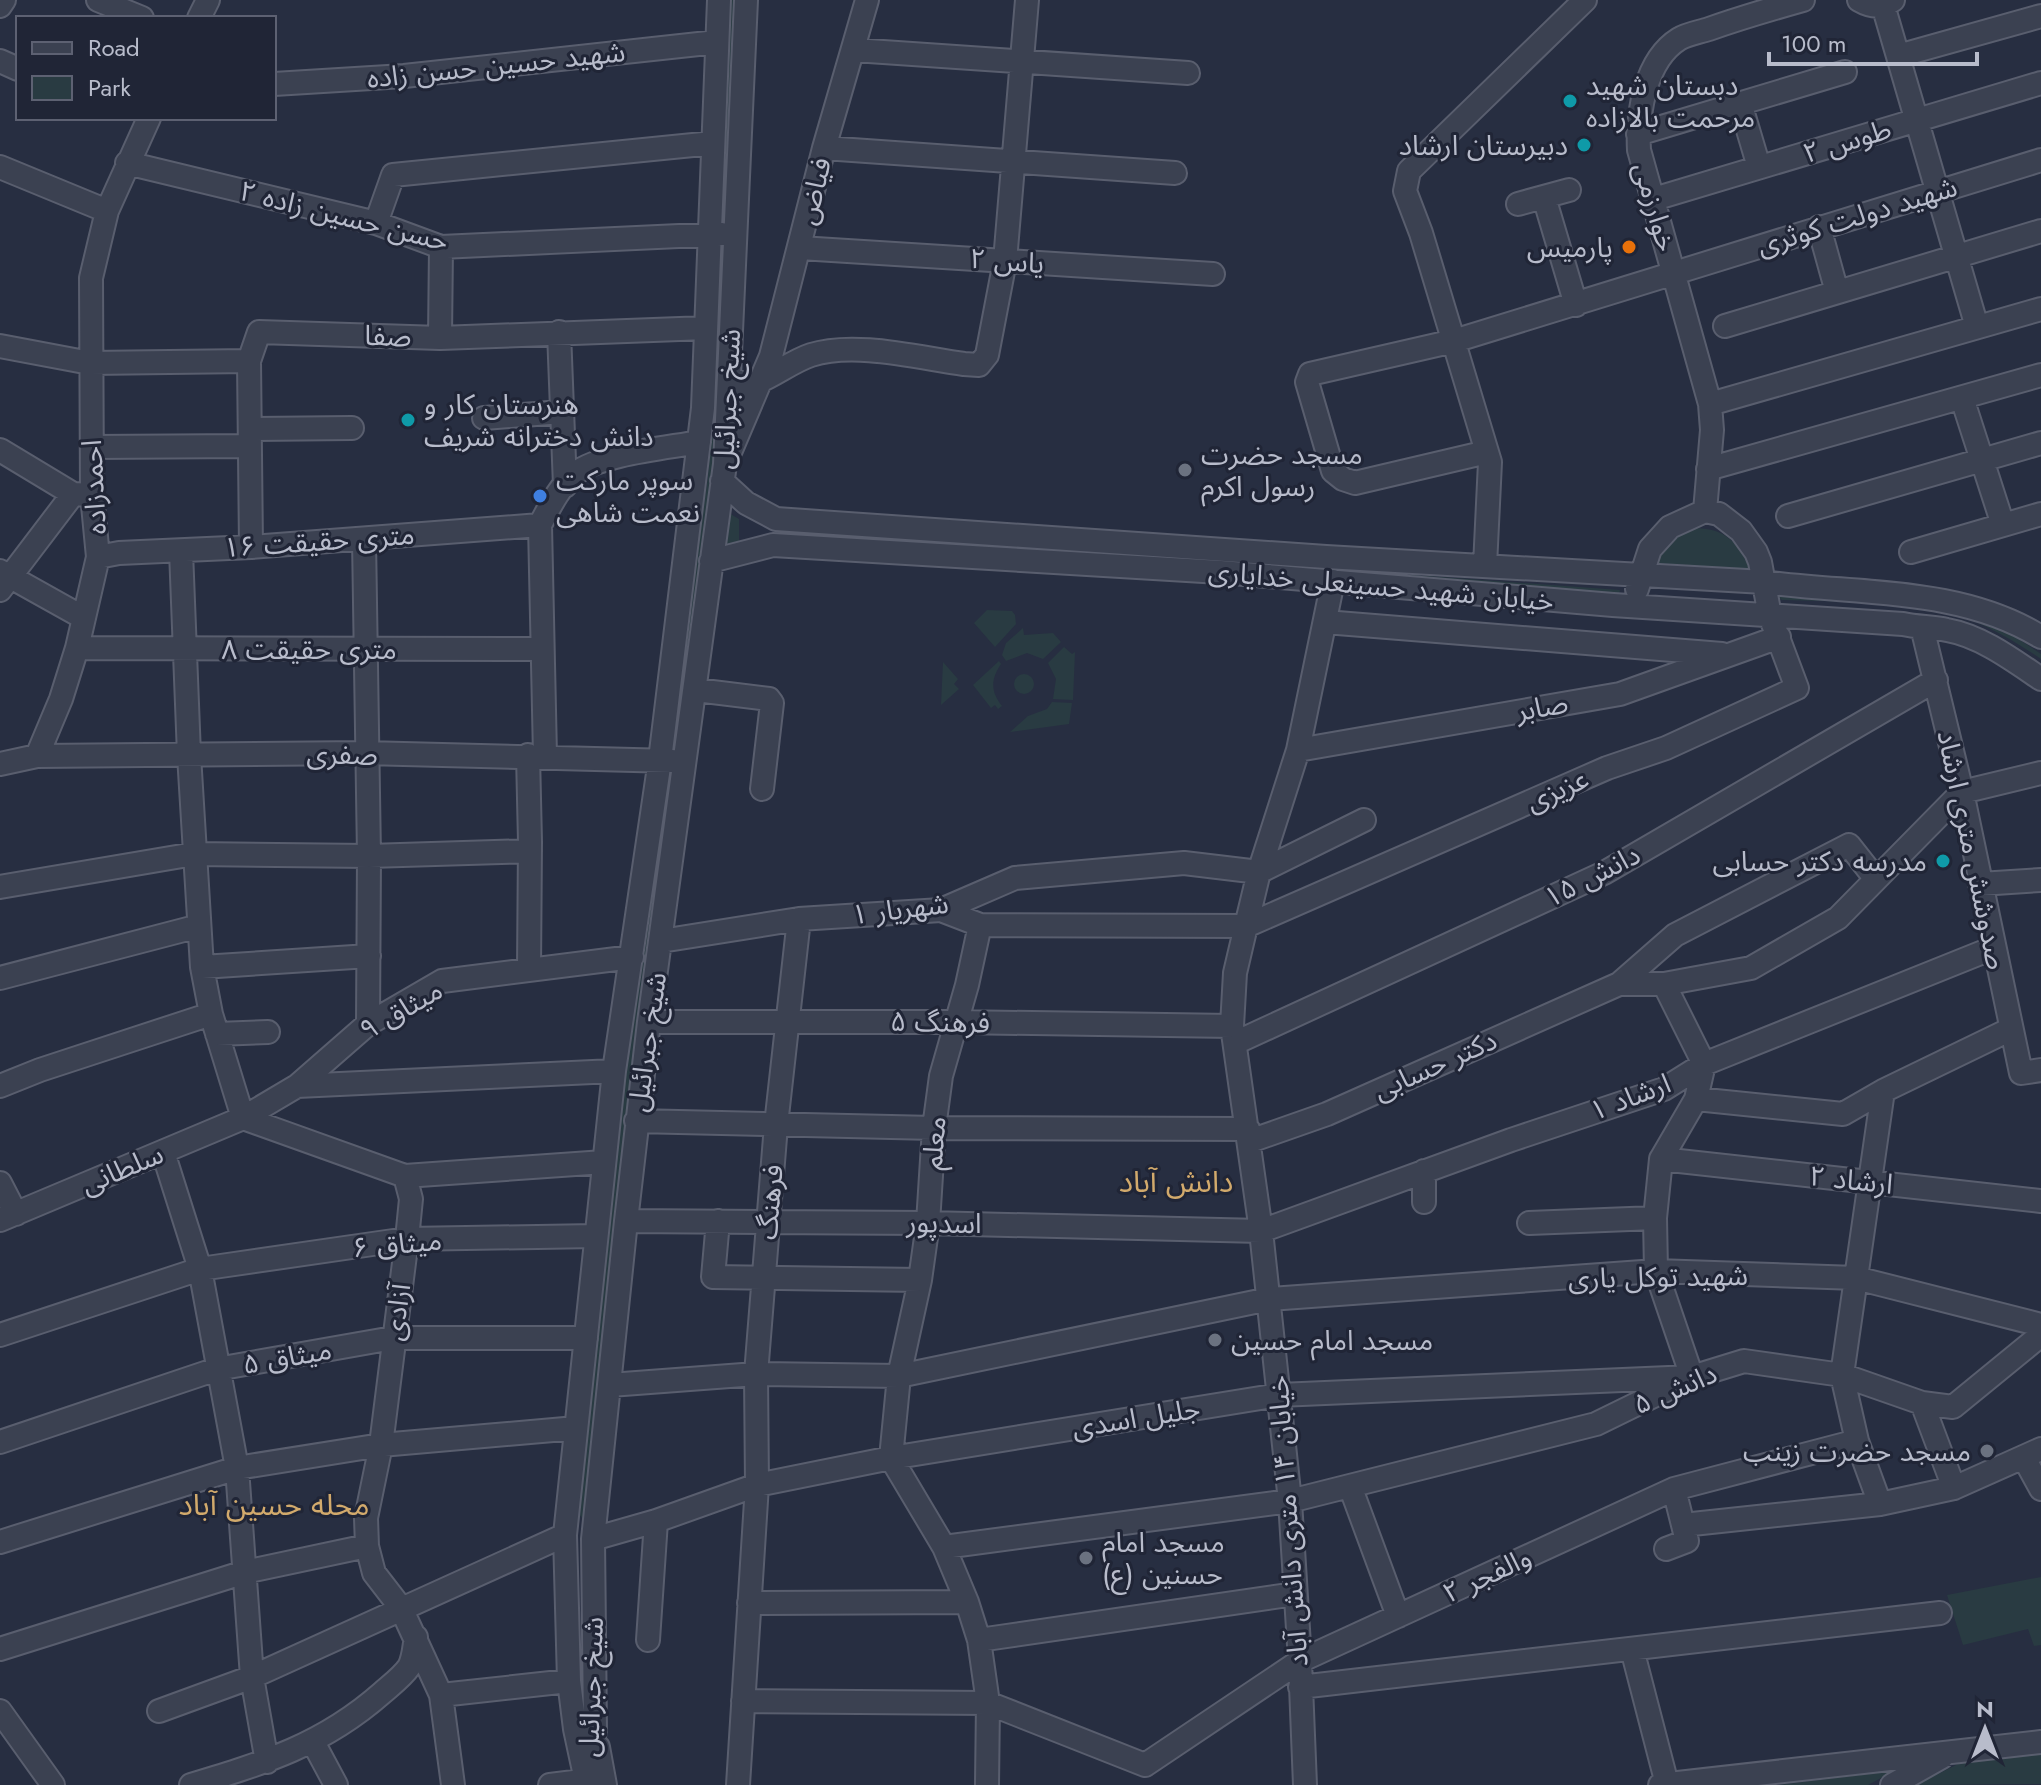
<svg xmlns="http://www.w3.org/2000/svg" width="2041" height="1785" viewBox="0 0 2041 1785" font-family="Jost,'Noto Sans Arabic',sans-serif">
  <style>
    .green { fill: #293b42 }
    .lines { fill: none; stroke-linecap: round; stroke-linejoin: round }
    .minor-casing { stroke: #595e6e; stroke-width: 26 }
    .minor { stroke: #3b4151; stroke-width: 22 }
    .culture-dot { fill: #0f9aa8; stroke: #202536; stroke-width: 3 }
    .food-dot { fill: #e8710a; stroke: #202536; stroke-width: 3 }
    .worship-dot { fill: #6b7280; stroke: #202536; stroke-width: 3 }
    .shop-dot { fill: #3f7fe0; stroke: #202536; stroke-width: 3 }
    .labels { text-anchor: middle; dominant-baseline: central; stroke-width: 6; stroke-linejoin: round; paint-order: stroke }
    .street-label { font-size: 28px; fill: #b8bccb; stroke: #202536 }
    .poi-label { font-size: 28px; fill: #b8bccb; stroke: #202536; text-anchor: start }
    .neighbourhood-label { font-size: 30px; fill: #d2aa6c; stroke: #202536 }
  </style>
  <rect width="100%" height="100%" fill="#272e41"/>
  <path class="green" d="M729,0H736L727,207L723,137Z
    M717,245L721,255L723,304L715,479L679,730L675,737L680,660L708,477Z
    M727,512L739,519V541L725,544Z
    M1694,528C1724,528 1739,542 1750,569L1656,563C1665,545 1674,535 1694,528Z
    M782,529L1620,590L1619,594L778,535V531Z
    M1782,594C1844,598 1910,597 1971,616C1997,624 2019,639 2041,654V659C2011,639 1978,619 1942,611C1890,600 1835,602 1782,600L1778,597Z
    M987,610L1012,611L1015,615L1016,624L995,647L974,623Z
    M1023,628L1024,635L1053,633L1061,642L1043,659L1027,653L1006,661L1002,655L1006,643Z
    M1064,647L1072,654L1075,652L1073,700L1053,699L1056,679L1048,663Z
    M999,661L1001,664C991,679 990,691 1002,706L998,709L995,705L991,708L973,685Z
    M943,662L958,679L954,684L959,689L941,705Z
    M1014 684a10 10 0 1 1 20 0a10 10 0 1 1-20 0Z
    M1052,702L1072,703L1069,724L1010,732L1028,716L1047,709Z
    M670,778L673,782L628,1100L583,1519L578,1513L621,1099L664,782Z
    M2041,1577V1645L2034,1646L2028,1629L1963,1645L1947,1595Z
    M2041,1754V1784L1916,1785L1962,1762Z
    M1894,1771L1868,1785H1777Z"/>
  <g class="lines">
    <g class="minor-casing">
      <path id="minor" d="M98,0L142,18
        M1859,0C1871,7 1882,8 1893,0
        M1883,5L1977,327
        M0,6L4,0
        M199,18L208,0
        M854,50L1188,73
        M1898,56L2041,16
        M0,61L18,69
        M274,84L404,76L717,42
        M1740,103L1759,167
        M1638,134L1845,72
        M824,148L1175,173
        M127,163L376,223L441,247L722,234
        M0,167L107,211
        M1544,197L1576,305
        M1654,199L2041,83
        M1518,204L1569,190
        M376,223L393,175L713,143
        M1819,227L1837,292
        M800,248L1213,274
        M1725,326L2041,231
        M559,332L565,486
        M440,338L441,247
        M0,346L90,363L249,361L259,332L440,338L706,328
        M249,361L251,547
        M729,376L740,383L750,385C772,378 790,362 811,355C855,341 919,358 964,364L979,365L987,355L1005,261L1027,0
        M1962,398L2003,525
        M1710,404L2041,309
        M484,418L562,412
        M251,429L352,428
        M92,447L248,446
        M0,450L73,494
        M731,450L771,356L824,148L867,0
        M1487,452L1355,483L1343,479L1333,471L1307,382L1310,374L1454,341L2041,160
        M1708,469L2041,375
        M722,481L746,503L776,519L1326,557L1764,582C1857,595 1958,586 2041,637
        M1705,511L1712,430L1710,404L1639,150C1637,114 1645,60 1679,39C1687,34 1700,32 1709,29C1740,18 1771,9 1803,0
        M1788,516L2041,443
        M364,539L369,856L368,1024
        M181,551L189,755L202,967L211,1014L243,1118
        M1911,552L2041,514
        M98,557L119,553L251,547L540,525
        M711,561L773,545L1220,572L1613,605L1903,624C1917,627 1932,627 1947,630C1981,636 2013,660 2041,679
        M1485,566L1490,462L1421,233L1405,191L1409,171L1585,0
        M0,571L84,618
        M0,590L73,494L92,495
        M1325,622L1722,654
        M1922,627L1962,792L2021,1073L2041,1070
        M77,648L541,649
        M696,690L769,699L772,703L762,789
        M1298,750L1620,694L1779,637
        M528,755L530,842L529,969
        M37,756L61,699L77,648L98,557L92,495L91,278L107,211L149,118
        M545,756L540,525C549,508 560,485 576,473C601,454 667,448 699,442
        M0,764L37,756L365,753L672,761
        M1980,884L2041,880
        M0,887L194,854L369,856L530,851
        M941,910L980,925L1246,926L1607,768L1666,748L1797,688L1770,616L1760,562L1756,552L1741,531L1719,514L1705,511L1670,527L1650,549L1637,589
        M980,925L967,985L941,1076L934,1128L928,1223L920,1280L899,1376L891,1458L944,1547L967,1602L979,1640L988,1703L987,1785
        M661,941L799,919L941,910L1015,878L1184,863L1259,872L1364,820
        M202,967L369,956
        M0,978L199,926
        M1619,984L1675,935L1849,845L1875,878
        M649,1022H956L1232,1026
        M217,1034L268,1032
        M1235,1043L1604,873L1936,680
        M0,1086L40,1070L211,1014
        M297,1086L614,1071
        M1696,1099L1843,1114L1883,1091L2011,1029
        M243,1118L405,1176L411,1199L407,1239L381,1445L366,1518L367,1546L374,1573L401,1608L441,1695L453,1785
        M636,1121L934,1128L1248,1129
        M1250,1141L1327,1114L1619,984H1664L1751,968L1838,918L1962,792L2041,773
        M163,1152L200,1269L237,1468L252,1677L267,1762
        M1661,1159L2041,1201
        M405,1176L604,1162
        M0,1183L16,1214
        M1424,1202V1171
        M0,1220L243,1118L297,1086L368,1024L442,981L632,957
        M626,1221L928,1223L1261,1231L1511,1140L1664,1089L1704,1064L1993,948
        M718,1221L713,1277L920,1280
        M1529,1223L1655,1218
        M0,1335L200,1269L407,1239L596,1236
        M610,1385L756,1374L899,1376L1269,1299L1656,1271L1856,1278L2041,1325
        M1922,1403L1954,1488
        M0,1442L217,1369L393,1338H586
        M2024,1458L2041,1489
        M1350,1486L1398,1616
        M1880,1504L1857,1441L1842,1375L1883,1091
        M1683,1525L1880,1504L1954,1488L2041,1449
        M593,1539L656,1521L757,1485L891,1458L1279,1395L1692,1377L1656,1271L1655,1218L1661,1159L1696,1099L1704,1064L1664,984
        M0,1542L237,1468L381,1445L576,1428
        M944,1547L1290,1501L1596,1424L1692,1377L1744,1361L1842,1375L1922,1403L1953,1407L2041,1335
        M1666,1549L1687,1541L1674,1489
        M749,1603L967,1602
        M648,1640L656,1521
        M979,1640L1295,1594
        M0,1649L245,1572L367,1546
        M1632,1649L1667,1784
        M1300,1687L1940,1613
        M441,1695L569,1681
        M743,1701L988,1703L1145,1765
        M0,1711L53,1785
        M159,1711L252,1677L565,1535
        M313,1742L336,1785
        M598,1747L605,1785
        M1145,1765L1300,1661L1674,1489L1857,1441
        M589,1768L595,1730L593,1539L626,1221L649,1022L725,464L746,0
        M191,1785C264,1763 323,1745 382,1693C391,1685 402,1677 409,1667C414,1658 414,1647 416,1637
        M550,1785L574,1782
        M587,1785L575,1729L569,1681L565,1535L614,1071L660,760L703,408L719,0
        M738,1785L757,1485L756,1374L776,1125L799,919
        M1305,1785L1300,1661L1290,1501L1261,1231L1232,1026L1235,973L1246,926L1259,872L1298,750L1333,581
        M1660,1785L2041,1742
        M1892,1785L1942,1757"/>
    </g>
    <use href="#minor" class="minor"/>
  </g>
  <g class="culture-dot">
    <circle cx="1570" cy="101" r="8"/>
    <circle cx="1584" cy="145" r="8"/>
    <circle cx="408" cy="420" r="8"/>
    <circle cx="1943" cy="861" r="8"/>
  </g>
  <circle class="food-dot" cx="1629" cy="247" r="8"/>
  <g class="worship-dot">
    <circle cx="1185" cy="470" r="8"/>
    <circle cx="1215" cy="1340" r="8"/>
    <circle cx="1987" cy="1451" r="8"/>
    <circle cx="1086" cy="1558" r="8"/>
  </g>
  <circle class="shop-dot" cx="540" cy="496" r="8"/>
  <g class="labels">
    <g class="street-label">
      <text transform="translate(496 65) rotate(-6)">شهید حسین حسن زاده</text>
      <text transform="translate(1847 141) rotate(-17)">طوس ۲</text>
      <text transform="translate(814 191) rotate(-76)">فیاض</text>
      <text transform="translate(1655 207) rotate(74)">خوارزمی</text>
      <text transform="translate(344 216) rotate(14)">حسن حسین زاده ۲</text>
      <text transform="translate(1857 216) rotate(-17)">شهید دولت کوثری</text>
      <text transform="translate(1007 261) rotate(4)">یاس ۲</text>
      <text transform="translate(388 336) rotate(2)">صفا</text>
      <text transform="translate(727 399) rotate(-87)">شیخ جبرائیل</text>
      <text transform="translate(94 487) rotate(-93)">احمدزاده</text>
      <text transform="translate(319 541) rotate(-4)">۱۶ متری حقیقت</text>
      <text transform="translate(1381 586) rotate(5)">خیابان شهید حسینعلی خدایاری</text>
      <text x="309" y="649">۸ متری حقیقت</text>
      <text transform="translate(1542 707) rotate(-10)">صابر</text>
      <text x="342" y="754">صفری</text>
      <text transform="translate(1557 790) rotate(-24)">عزیزی</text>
      <text transform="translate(1972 850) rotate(78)">صدوشش متری ارشاد</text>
      <text transform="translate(1592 876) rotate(-27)">دانش ۱۵</text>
      <text transform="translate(900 909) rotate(-7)">شهریار ۱</text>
      <text transform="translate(401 1010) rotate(-30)">میثاق ۹</text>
      <text transform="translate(940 1022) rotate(1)">فرهنگ ۵</text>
      <text transform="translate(647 1042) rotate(-82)">شیخ جبرائیل</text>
      <text transform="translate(1435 1065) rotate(-24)">دکتر حسابی</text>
      <text transform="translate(1630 1097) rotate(-21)">ارشاد ۱</text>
      <text transform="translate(934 1143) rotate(-85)">معلم</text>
      <text transform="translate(122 1169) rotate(-23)">سلطانی</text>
      <text transform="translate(1851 1180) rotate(6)">ارشاد ۲</text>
      <text transform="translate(770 1202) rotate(-85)">فرهنگ</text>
      <text transform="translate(944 1223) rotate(1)">اسدپور</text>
      <text transform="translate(397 1244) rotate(-5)">میثاق ۶</text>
      <text transform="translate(1658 1277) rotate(-1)">شهید توکل یاری</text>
      <text transform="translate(397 1312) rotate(-82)">آزادی</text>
      <text transform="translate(287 1357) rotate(-10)">میثاق ۵</text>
      <text transform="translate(1675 1389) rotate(-23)">دانش ۵</text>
      <text transform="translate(1136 1418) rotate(-9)">جلیل اسدی</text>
      <text transform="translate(1288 1521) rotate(-94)">خیابان ۱۴ متری دانش آباد</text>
      <text transform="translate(1487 1575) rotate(-25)">والفجر ۲</text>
      <text transform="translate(591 1687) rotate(-88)">شیخ جبرائیل</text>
    </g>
    <g class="poi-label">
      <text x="1586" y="85">دبستان شهید<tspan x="1586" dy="32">مرحمت بالازاده</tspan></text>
      <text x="1568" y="145" text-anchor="end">دبیرستان ارشاد</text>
      <text x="1613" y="247" text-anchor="end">پارمیس</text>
      <text x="424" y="404">هنرستان کار و<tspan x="424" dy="32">دانش دخترانه شریف</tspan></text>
      <text x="1201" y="454">مسجد حضرت<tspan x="1201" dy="32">رسول اکرم</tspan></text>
      <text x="556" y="480">سوپر مارکت<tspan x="556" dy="32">نعمت شاهی</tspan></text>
      <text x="1927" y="861" text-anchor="end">مدرسه دکتر حسابی</text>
      <text x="1231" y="1340">مسجد امام حسین</text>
      <text x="1971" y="1451" text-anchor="end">مسجد حضرت زینب</text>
      <text x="1102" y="1542">مسجد امام<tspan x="1102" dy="32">حسنین (ع)</tspan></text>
    </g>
    <g class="neighbourhood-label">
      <text x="1176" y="1181">دانش آباد</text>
      <text x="274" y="1504">محله حسین آباد</text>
    </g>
  </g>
  <rect x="16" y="16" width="260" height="104" fill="#202536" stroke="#5d6172" stroke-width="2"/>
  <rect x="32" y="42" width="40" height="12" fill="#3b4151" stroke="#5d6172" stroke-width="2"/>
  <text x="88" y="56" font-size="24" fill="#b8bccb">Road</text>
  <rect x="32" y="76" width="40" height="24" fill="#293b42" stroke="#5d6172" stroke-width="2"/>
  <text x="88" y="96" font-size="24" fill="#b8bccb">Park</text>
  <g transform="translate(1985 1729)" stroke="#202536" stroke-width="6" paint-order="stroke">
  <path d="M0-6L14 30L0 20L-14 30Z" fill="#b8bccb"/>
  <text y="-12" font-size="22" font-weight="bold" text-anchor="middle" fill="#b8bccb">N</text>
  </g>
  <path d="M1769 52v12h208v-12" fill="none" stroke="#b8bccb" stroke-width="4"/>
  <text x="1781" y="52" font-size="24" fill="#b8bccb" stroke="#202536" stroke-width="6" paint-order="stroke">100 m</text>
</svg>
